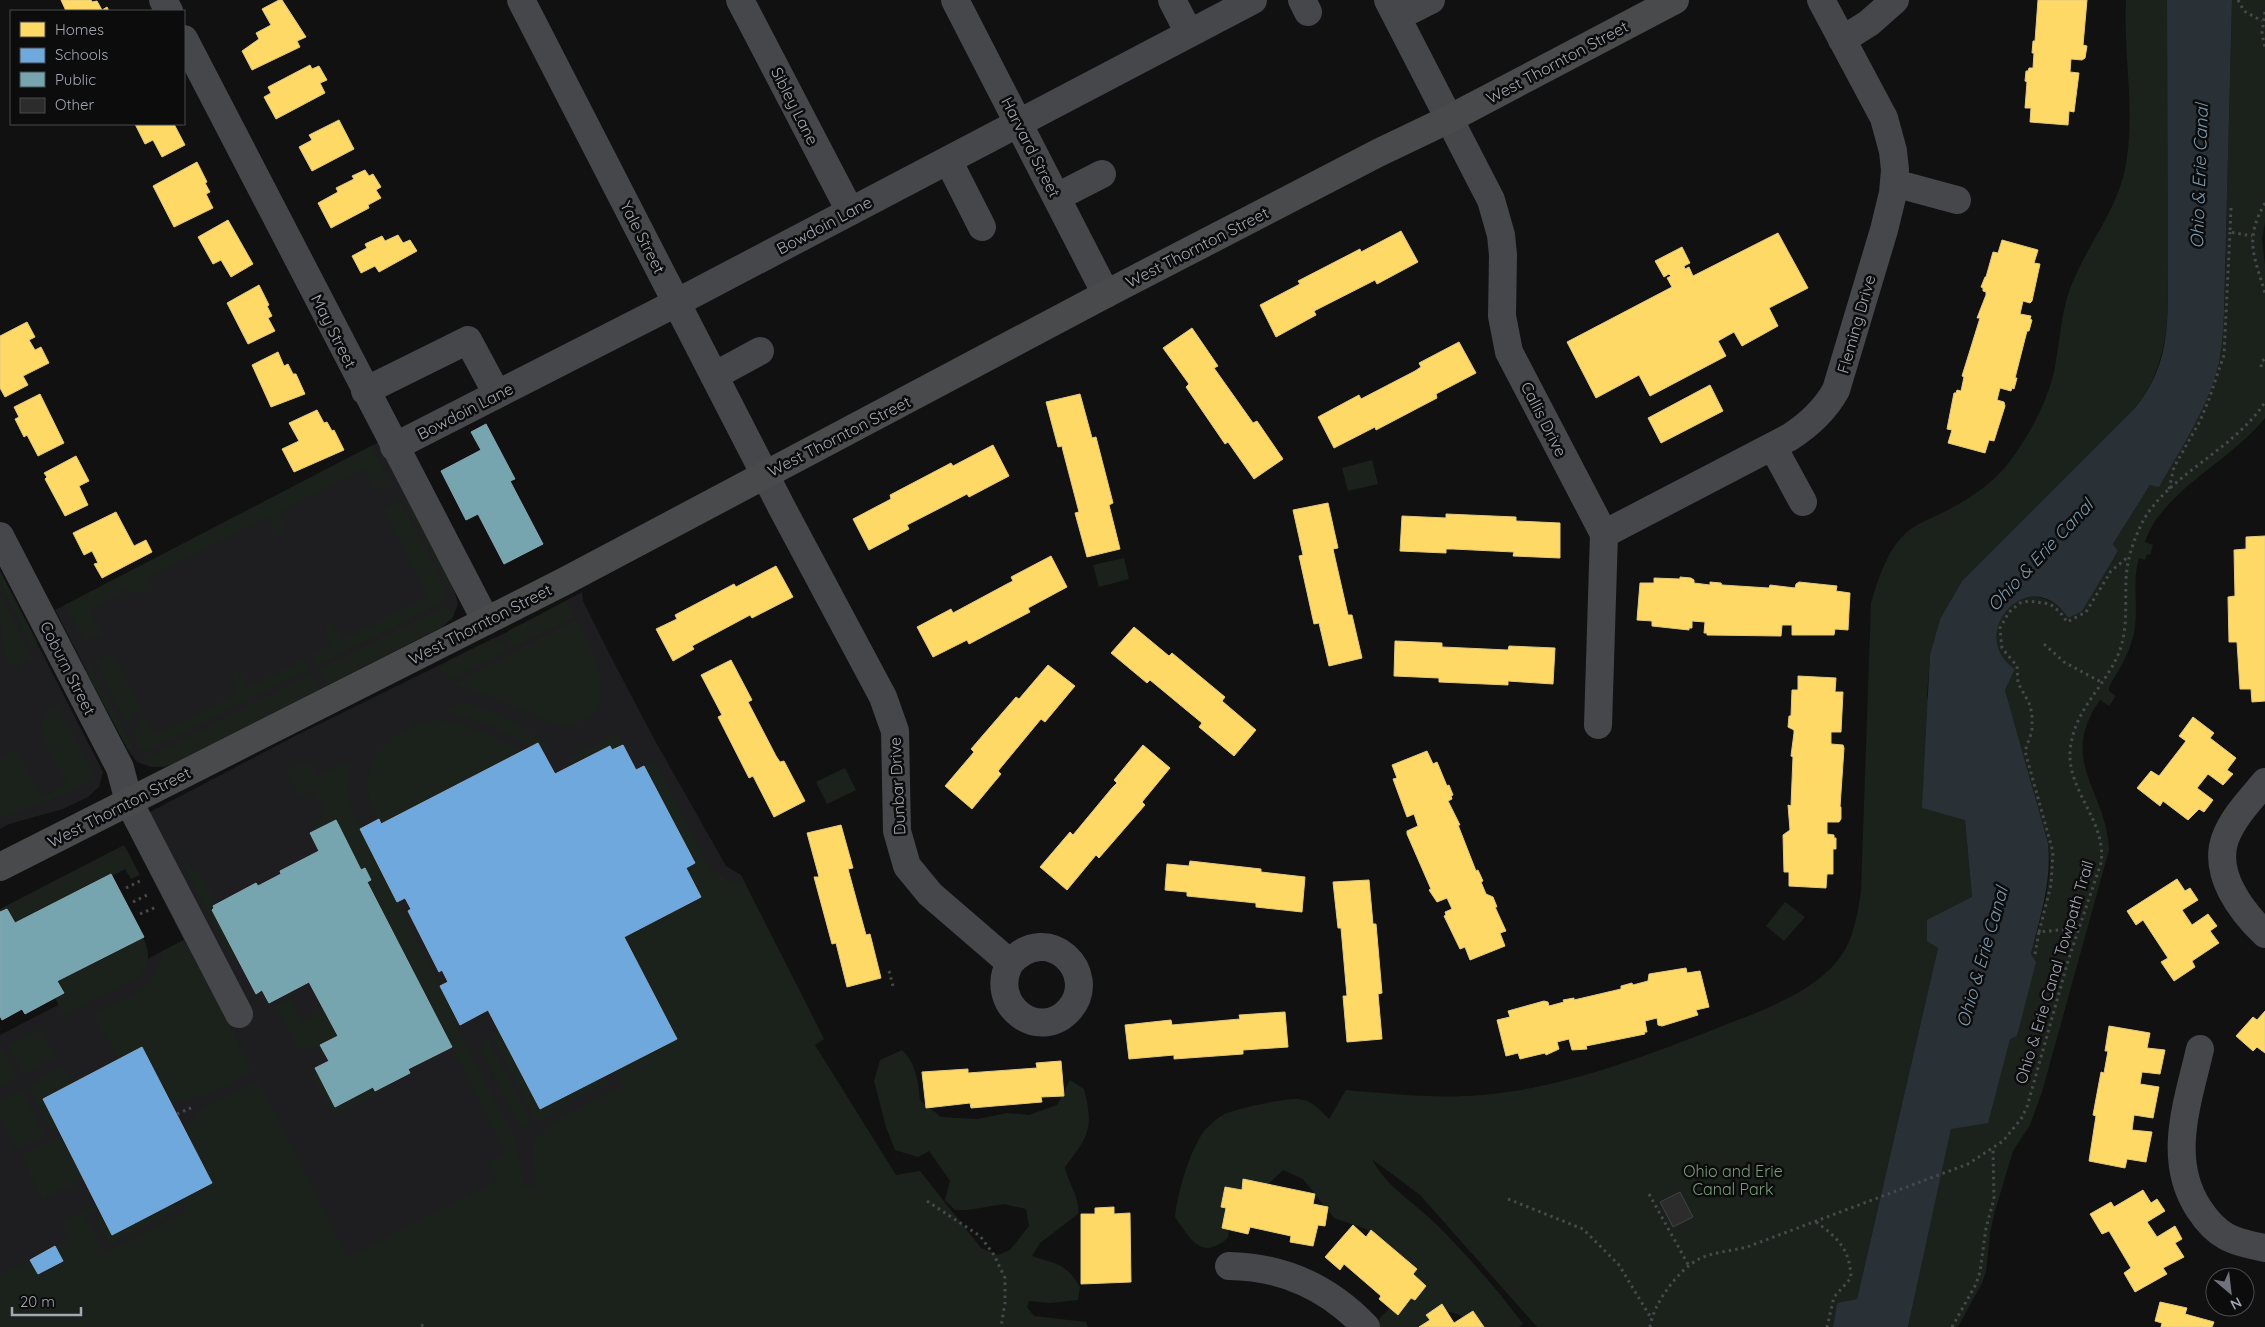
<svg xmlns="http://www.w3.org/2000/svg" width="2265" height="1327" viewBox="0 0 2265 1327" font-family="Quicksand,sans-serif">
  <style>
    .built { fill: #1e1e20 }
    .green { fill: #1b221c }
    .water { fill: #293136 }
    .homes { fill: #ffd966; stroke: #e3ca7d }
    .schools { fill: #6fa8dc; stroke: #7fa8d0 }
    .public { fill: #76a5af; stroke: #84a6b0 }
    .building { fill: #2c2c2d; stroke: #414246 }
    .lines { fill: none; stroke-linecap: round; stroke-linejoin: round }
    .path { stroke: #47494c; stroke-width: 3; stroke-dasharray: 2.5 4; stroke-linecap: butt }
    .minor { stroke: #46474a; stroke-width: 28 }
    .major { stroke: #484a4c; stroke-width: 28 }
    .labels { text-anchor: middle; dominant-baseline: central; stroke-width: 5; stroke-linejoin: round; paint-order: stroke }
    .street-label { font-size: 16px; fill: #a3a8b3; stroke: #0c0c0d }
    .park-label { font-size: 16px; fill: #7a9d7a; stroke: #0c0c0d }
    .water-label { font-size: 18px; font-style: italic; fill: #7a98ad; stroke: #0c0c0d }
  </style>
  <rect width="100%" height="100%" fill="#111112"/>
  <path class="built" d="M379,442L454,589L458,604L452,619L442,627L172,764L152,767L137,762L128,750L55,610Z
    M0,571L103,772L99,787L88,797L63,809L9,824L0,829Z
    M582,592L583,601L610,655L653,737L726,866L741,875L824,1039L542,1186L351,1263L0,1327V1035L184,940L125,825L297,735L519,626Z"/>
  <path class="green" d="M2126,0H2167L2168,299C2167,340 2161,374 2136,407L1962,581L1940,619L1930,655L1927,696L1965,820L1972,897L1938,948L1857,1299L1837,1303L1833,1327H1537L1420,1195L1372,1159C1386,1187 1415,1203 1437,1225C1468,1256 1497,1289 1523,1324L1519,1327H1476L1460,1315L1446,1311L1432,1327H1380L1379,1319L1418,1279L1408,1265L1366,1229L1334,1218L1303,1179L1283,1170L1259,1193L1233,1198L1228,1238C1200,1261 1191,1239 1175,1217C1177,1194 1190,1149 1205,1130C1209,1126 1217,1118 1223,1115C1233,1109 1285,1098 1298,1099C1312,1100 1320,1110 1329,1119L1346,1090C1391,1094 1438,1099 1482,1095C1563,1088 1640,1058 1715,1029C1755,1013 1804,997 1834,965C1853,944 1857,918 1861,891L1871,603C1878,580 1885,556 1901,538C1912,525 1928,520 1942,513C1969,499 1993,484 2011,460C2029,435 2045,406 2053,376C2059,350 2060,323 2067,298C2080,254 2113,218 2124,174C2137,116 2123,58 2126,0Z
    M2232,0H2265V223L2262,239L2265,265V418C2231,461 2161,492 2145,542L2153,545L2150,555L2147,554L2145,560L2139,558C2132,580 2138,604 2135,627C2132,650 2120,667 2109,687V691L2116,696L2109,706L2100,700C2057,762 2107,790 2109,850L2042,1092L2030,1125L2013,1151L1995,1211L1990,1233L1986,1272L1982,1283L1958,1327H1908L1951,1128L2010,1038L2017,1036L2035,962L2031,954C2040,919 2055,879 2048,843L2005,690L2015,669C1965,633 2028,561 2068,618L2118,552L2113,544L2150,485L2221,354L2224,313Z
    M371,446L390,482L378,488H374L363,469L278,513L285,528L283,533H278L268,517L147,579L149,586L134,595L130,594L127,589L89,609L101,632L100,635L85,642L65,605Z
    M1372,460L1378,484L1348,491L1342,468Z
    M408,498L455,589L450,590L403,499Z
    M400,501L445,590L446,598L442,602L318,665L312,655L332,644L325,629L326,625L333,624L342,640L428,596L385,511L388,507Z
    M1124,558L1129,579L1099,587L1093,565Z
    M0,571L37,642L36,652L0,583Z
    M0,594L32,657L15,666C0,663 0,612 0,594Z
    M564,602L567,603L574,616L512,649L508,641V631Z
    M445,606L454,615L442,627L329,684L320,669Z
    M576,620C590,646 618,694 588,717C581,722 572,728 564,727C550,725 538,716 525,711C502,701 478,692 454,684Z
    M494,638L503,645L507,651L451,680L439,670L448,661Z
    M107,655L112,656L116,660L140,707L127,725L94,661Z
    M304,659L310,669L145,752L138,746L133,735L144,715L154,735L239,692L232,677L235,671L241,674L248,688Z
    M90,665L133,748L128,750L86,671Z
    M312,674L320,689L172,764L163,767L149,766L145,759Z
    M462,703C494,707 527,727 550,748L543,751L538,743L532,746L500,730L445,710Z
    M58,706L95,778L58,797L0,818V758L16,750L41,797L67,783C58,763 21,716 58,706Z
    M434,720L456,722L524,750L381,824C377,816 371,808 369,797C360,753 398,729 434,720Z
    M617,733L623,745L612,750L610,746L572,765L569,758Z
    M654,761L712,873L718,870C725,880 733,885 745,884L824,1039L815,1045L896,1175L920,1171L981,1248L998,1255L1010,1250L1029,1226L1026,1209L1004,1204L968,1210H955L945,1200L950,1181L929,1151L918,1157L895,1150L886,1127L874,1081L880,1060L902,1050C916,1063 918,1081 920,1100L941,1117L978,1119L1007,1113L1029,1115L1057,1105L1070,1080L1084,1089C1094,1129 1089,1135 1065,1167C1068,1184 1080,1196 1078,1214L1040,1243L1032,1256C1057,1265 1065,1262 1080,1287L1078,1300L1050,1303L1029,1301L1027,1307L1034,1316L1086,1322L1088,1327H0V1275L30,1260L38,1274L63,1261L55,1246L70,1239L61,1222L96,1204L99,1208L85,1216L104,1253L186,1211L181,1199L212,1183L183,1126L196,1118V1116L201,1113L204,1107L258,1081L348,1257L496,1182L488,1163L506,1153L336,821L316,830L313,826L324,816L325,810L315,793L298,795L285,770L299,763H311L318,776L347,762L351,767C342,794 349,804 363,827L360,829L458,1021L455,1023L515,1138L524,1187L536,1186C536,1174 531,1153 534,1144C540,1124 604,1095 623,1085L616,1070L676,1039L624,937L701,897L686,868L695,863L644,766Z
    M845,768L856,790L827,804L816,782Z
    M124,845L140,875L131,879L125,869L112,876L110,874L15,923L7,909L0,912V909Z
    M180,852L189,867L203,878L217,904L213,906L214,908L212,910L236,956L231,958L177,853Z
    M1785,902L1805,917L1784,941L1766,926Z
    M143,937C150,953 151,964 138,978L64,1016L55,998L64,993L57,981Z
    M184,940L252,1069L231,1085L198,1099L193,1096L186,1100L184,1098L172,1104L142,1048L118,1059L93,1013C120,1000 163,989 161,952Z
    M291,998L302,1021L324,1010L338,1036L311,1049H299L276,1005Z
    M41,1028L56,1057L23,1074L8,1045Z
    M498,1030L539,1109L602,1077L605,1083L564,1105L537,1123L492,1035Z
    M488,1038L532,1125L522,1126L518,1123L480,1049Z
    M2,1049L18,1078L0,1087V1050Z
    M63,1067L72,1084L43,1100L58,1128L51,1131L27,1086Z
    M317,1072L373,1087L375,1091L383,1086L385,1090L334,1116L312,1074Z
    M22,1090L44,1135L17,1149L0,1115V1101Z
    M61,1135L84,1179L43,1199L21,1156Z
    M173,1204L176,1210L109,1244L96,1219L102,1215L112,1235Z"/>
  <path class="water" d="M2167,0H2232L2224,313C2223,333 2222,354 2216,373C2204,414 2180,450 2159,487L2150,485L2113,544L2118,551L2082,611L2068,618C2031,560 1964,634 2015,669L2005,690L2048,843C2052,882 2040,917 2031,954L2036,962L2017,1036L2010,1039L1988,1123L1951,1129L1908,1327H1833L1837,1303L1857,1299L1938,948L1927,941V920L1972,897L1965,820L1922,808L1930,655L1940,619L1962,581L2136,407C2163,372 2167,343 2168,299Z"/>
  <path class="homes" d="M61,0H91L92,2L97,1L102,10L107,7L109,11H66Z
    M279,0H282L306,37L297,41L300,47L252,70L242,51L259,39L256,33L271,25L262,9Z
    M2038,0H2087L2083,45L2087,46L2085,58L2082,60L2071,59L2070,72L2079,73L2074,112L2069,111L2068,125L2030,122L2031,108H2025L2027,82L2025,81L2026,71H2028L2029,68H2033L2034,53H2032L2033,41H2035Z
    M310,65L312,69L319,66L327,80L320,83L325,93L276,119L264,97L271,93L268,87Z
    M339,120L354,149L312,171L299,147L312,140L309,135Z
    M135,124H174L185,145L162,157L153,140L145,144Z
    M197,162L207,182L205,183L210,192L206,194L213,208L174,227L153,186Z
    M365,170L369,176L373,174L381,187L376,190L381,198L368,205L369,208L331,228L318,203L338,192L336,188L354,179L352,176Z
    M228,220L253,264L231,277L221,260L213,264L198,237Z
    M1401,231L1418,262L1377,284L1375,280L1314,311L1316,315L1276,337L1260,305L1300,284L1298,281L1360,249L1361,252Z
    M1778,233L1808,288L1769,308L1778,326L1742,346L1734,332L1718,341L1726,356L1650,396L1639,375L1596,398L1567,342L1672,287L1667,278L1671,276L1669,274L1664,277L1655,261L1682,247L1690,263L1684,266L1685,269L1689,267L1693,276Z
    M398,235L403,243L410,240L417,251L379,272L375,266L361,273L352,256L367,248L365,244L382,236L385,241Z
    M2002,240L2038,250L2034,263L2040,264L2032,301L2030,303L2023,301L2020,314L2031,316L2030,319L2032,320L2029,331H2027L2015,378H2017L2014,389L2012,388L2011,391L2000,388L1997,400L2004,402L2005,406L1994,441L1989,440L1985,453L1948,443L1952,430L1947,429L1954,393H1956L1957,390L1961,391L1964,377L1962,376L1980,318H1977L1986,295V292L1983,291V288L1981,287L1985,277H1986L1993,252L1998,253Z
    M259,285L269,305L267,306L272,316L268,318L275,331L248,344L227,303Z
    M27,322L35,337L29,340L35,350L41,347L49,363L23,376L28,385L5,397L0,388V336Z
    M1192,328L1218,366L1214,368L1253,423L1257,421L1283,459L1254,479L1228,442L1225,444L1186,387L1189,384L1163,348Z
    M1459,342L1476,373L1436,394L1437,398L1376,430L1375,427L1334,448L1318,417L1359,395L1361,399L1415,371L1421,367L1419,363Z
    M278,352L284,366L288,364L293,374H296L305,394L271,407L252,365Z
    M1710,385L1723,411L1661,443L1648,418Z
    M40,394L64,443L38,456L27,435L24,437L15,419L19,417L14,407Z
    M1080,394L1092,438L1096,437L1113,503L1109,505L1120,549L1087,557L1075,513L1079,512L1063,451L1062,446L1058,447L1046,402Z
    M317,410L324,423L327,422L332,431L334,430L344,450L294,472L282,449L299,441L289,423Z
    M993,445L1009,476L969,497L967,494L946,505L907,525L909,529L869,550L853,519L891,499L890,495L951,463L953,466Z
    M76,456L89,481L79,486L88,505L65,516L45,479L47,477L44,473Z
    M1328,503L1338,548L1333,549L1348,615H1352L1362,658L1329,666L1319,623L1314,624L1299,556L1303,555L1293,510Z
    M116,512L134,546L146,540L152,552L102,578L94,564L98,563L92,551L84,555L73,533Z
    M1446,514L1516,517V521L1560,523V558L1513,556L1514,552L1453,549H1446V553L1400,551L1402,516L1446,518Z
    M2265,536V701L2252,702L2251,689H2240L2237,642H2229L2228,597L2235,596L2234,550L2246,549V537Z
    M1051,556L1067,587L1028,608L1030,612L969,644L967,640L933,657L917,627L951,609L953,613L1007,584L1013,581L1011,577Z
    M776,566L793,597L752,618L750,615L692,646L694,649L673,661L656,629L677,619L675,615L734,584L736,587Z
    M1680,577L1691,578L1694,580V583L1710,585V582L1721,583L1722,585L1769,588L1770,585L1795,588L1796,584L1799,582L1837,586L1836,591L1850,593L1848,630L1835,629L1834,635H1792V625H1782L1781,636L1707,635V633H1704L1705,622L1692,621V628H1689V630L1652,626V621L1637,620L1640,583H1654V578L1680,579Z
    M1134,627L1169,656L1172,653L1225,697L1222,701L1256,730L1234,756L1199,727L1202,723L1150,680L1147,683L1111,653Z
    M1395,641L1442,643V647L1508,650L1509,646L1555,648L1553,684L1508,681V685L1439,682V678L1394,676Z
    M731,660L752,700L748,702L776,756L780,762L784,761L805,801L774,817L753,776L749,778L718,717L722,715L701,675Z
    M1048,665L1075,686L1045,722L1041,719L998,771L1001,774L972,809L945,786L974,752L971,749L1016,697L1019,699Z
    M1798,676L1836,678L1835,692H1843L1841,732H1831V744L1843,745L1844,748L1840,807H1841V819L1839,822H1827V834L1834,835V838H1836V849H1833V874H1827L1826,888L1789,886V872H1784L1783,835L1790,830L1788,805L1791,806L1793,757L1791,756L1794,733V730L1788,727L1789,716H1791L1792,690H1798Z
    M2193,717L2214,733L2210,738L2236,758L2227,770L2233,774L2223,785L2208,774L2197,788L2213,800L2204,812L2199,809L2188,820L2163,801L2160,806L2137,788L2151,771L2159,776L2186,741L2179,736Z
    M1143,745L1170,768L1142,802L1145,805L1099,858L1096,855L1067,890L1040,867L1070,832L1073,835L1112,788L1117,783L1114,780Z
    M1427,751L1433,764L1437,762L1447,786L1449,785L1453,795L1451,796L1452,799L1448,801L1460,825H1458L1476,871L1478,870L1483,881L1481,882L1486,894L1493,897L1497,907H1495L1506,931L1500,933L1505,946L1470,960L1465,947L1460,949L1444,916L1446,915L1445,912L1452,909L1447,898L1437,902L1429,890L1431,889L1407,834V831L1418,826L1414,814L1407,817L1393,779L1397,778L1392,765Z
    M841,825L853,868L848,869L866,935L870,934L881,978L847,987L836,943L832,944L814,877H819L807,833Z
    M1190,861L1261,869V872L1305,877L1302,912L1256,907V903L1187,896V892L1165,890L1167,864L1189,866Z
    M2177,879L2185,891L2190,888L2198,900L2182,910L2192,925L2208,914L2217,926L2210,931L2219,943L2192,961L2195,967L2174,981L2161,962L2168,958L2143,920L2136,925L2127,911Z
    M1369,880L1373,924H1376L1382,993L1378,994L1382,1039L1347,1042L1343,996H1347L1341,928H1338L1333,882Z
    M1686,968L1687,973L1700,971L1709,1007L1696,1010L1698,1015L1662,1026L1658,1025L1657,1018L1645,1021L1647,1032H1644L1645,1034L1586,1046L1587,1049L1572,1050L1569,1039L1557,1042L1559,1049L1546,1055L1545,1053L1520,1059L1518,1053L1506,1056L1497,1020L1510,1017L1508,1011L1544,1001L1548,1002L1549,1006L1564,1002L1563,1000L1574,998V1000L1621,989V986L1632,983L1633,985L1648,981L1649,974Z
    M2265,1011V1053L2257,1047L2253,1051L2236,1036L2253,1017L2257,1020Z
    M1285,1012L1288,1047L1243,1050V1054L1174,1059V1055L1129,1059L1125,1025L1171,1020L1172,1025L1240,1019L1239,1015Z
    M2109,1026L2150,1033L2147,1048L2165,1050L2160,1074L2142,1072L2140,1084L2159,1087L2153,1118L2134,1115L2132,1130L2152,1132L2146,1162L2127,1159L2125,1168L2089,1161L2096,1116L2093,1115L2101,1072L2104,1073L2108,1051H2105Z
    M1061,1061L1064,1096L1041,1097L1042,1102L971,1108L970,1103L926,1108L922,1072L968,1069V1073L1037,1068L1036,1063Z
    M1243,1179L1315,1194L1313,1204L1328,1207L1325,1226L1318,1225L1313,1246L1290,1242L1291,1236L1250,1227L1248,1234L1222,1228L1226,1208L1221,1207L1225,1187L1242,1190Z
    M2143,1190L2151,1203L2157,1199L2165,1211L2147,1222L2157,1237L2175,1226L2182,1239L2175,1243L2184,1257L2163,1268L2167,1274L2135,1292L2124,1273L2131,1268L2109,1231L2102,1234L2090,1214L2111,1202L2114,1207Z
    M1114,1207V1214L1130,1213L1131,1282L1081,1284V1214H1095V1208Z
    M1353,1225L1366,1237L1371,1230L1417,1269L1413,1274L1426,1286L1415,1300L1411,1298L1398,1315L1379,1299L1381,1296L1344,1264L1340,1270L1325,1257Z
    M2160,1302L2187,1308L2185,1314L2214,1322L2212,1327H2161L2162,1323L2155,1321Z
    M1442,1304L1454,1323L1473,1311L1484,1327H1419L1430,1320L1426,1315Z"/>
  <path class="schools" d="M538,743L555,774L610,746L612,750L623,745L636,770L644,766L695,863L686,868L701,897L624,937L677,1039L540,1109L488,1010L460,1025L440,986L448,982L442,970L439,972L408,911L411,909L405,898L397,902L360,829L379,819L381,824Z
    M142,1047L212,1183L112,1235L43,1099Z
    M55,1246L63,1261L38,1274L30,1260Z"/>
  <path class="public" d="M486,424L515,479L510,481L543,544L504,564L478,514L466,520L441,471L481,450L471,432Z
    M336,820L361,870L365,868L371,880L367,882L452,1047L408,1069L410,1073L375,1091L373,1087L335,1107L315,1068L329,1061L320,1045L338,1036L309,982L269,1003L262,990L256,994L212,910L214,908L213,906L256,883L258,886L281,874L280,871L319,851L310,833Z
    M111,874L144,937L57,981L64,993L25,1014L22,1009L2,1020L0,1016V912L7,909L15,923Z"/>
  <path class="building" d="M1680,1192L1693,1217L1673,1227L1660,1202Z"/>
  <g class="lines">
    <path class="path" d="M2238,0L2244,11L2262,21
      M2265,12L2262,33L2265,48
      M2265,203C2244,240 2254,255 2265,293
      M2231,208L2230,232L2252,236
      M2261,367L2262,361L2265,359
      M2169,489L2174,467L2200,421L2209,399L2224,355L2230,232
      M2044,644L2064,662L2101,682
      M126,888L142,880
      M133,902L149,894
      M140,914L156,907
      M2039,932L2051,885L2053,852L2025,751L2032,731V714L2029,703L2018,683L2017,666L2002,648L2000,628L2009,612L2020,603L2029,601L2050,604L2060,612L2067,622L2086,612L2111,571L2128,557
      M2035,954L2039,932L2078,928
      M889,971L893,986
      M177,1114L191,1108
      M1649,1194L1689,1266
      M1508,1199L1583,1229L1619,1265L1651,1318
      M927,1201L980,1236L994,1255L1005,1278V1303L1001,1327
      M1816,1222C1838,1238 1850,1249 1851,1278L1834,1297L1827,1327
      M421,1325L427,1327
      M1650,1327C1653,1304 1678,1270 1699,1259C1713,1252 1731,1251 1747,1247L1968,1164L2003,1141L2021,1119L2027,1107L2068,961L2101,863C2107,822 2068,792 2070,752C2073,709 2106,687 2120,650C2128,627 2125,602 2126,579C2127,558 2134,539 2143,521C2169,474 2233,451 2265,402
      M1952,1327L1976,1284L1980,1272L1986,1228L1994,1199L1993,1149"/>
    <path class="minor" d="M163,0L169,11
      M521,0L782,508L883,697L895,731L897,831L907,866L930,894L1010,963C987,1005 1040,1044 1070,1009C1100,973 1048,920 1010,963
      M740,0L850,211
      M955,0L1106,294
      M1172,0L1189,33
      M1302,0L1308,12
      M1388,0L1491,200L1501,235L1503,255L1502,316L1509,352L1604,534L1598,725
      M1397,17L1431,0
      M184,39L486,621
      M1842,40L1869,23L1895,0
      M948,160L982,227
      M1894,183L1957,200
      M1057,197L1102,174
      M714,376L760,351
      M365,391L468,340L497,394
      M394,447L676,303L1253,0
      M1773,447L1803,502
      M1604,534L1790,437C1810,424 1825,410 1836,390L1884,230L1893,193L1895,170L1893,151L1884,118L1821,0
      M0,536L120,768L129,802L239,1014
      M2265,782C2251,799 2233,817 2225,839C2213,874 2241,911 2265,934
      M2200,1049C2188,1102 2166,1159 2199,1209C2217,1237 2233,1242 2265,1248
      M1229,1266C1284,1267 1328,1287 1366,1327"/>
    <path class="major" d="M0,867L565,581L1106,294L1378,153L1449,119L1675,0"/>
  </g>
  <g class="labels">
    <g class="street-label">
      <text transform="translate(1557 62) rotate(-28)">West Thornton Street</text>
      <text transform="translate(795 106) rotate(63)">Sibley Lane</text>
      <text transform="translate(1031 147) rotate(63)">Harvard Street</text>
      <text transform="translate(824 225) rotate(-28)">Bowdoin Lane</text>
      <text transform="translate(643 237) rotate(63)">Yale Street</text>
      <text transform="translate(1197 247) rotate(-27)">West Thornton Street</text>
      <text transform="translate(1856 324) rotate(-74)">Fleming Drive</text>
      <text transform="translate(334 331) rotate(63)">May Street</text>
      <text transform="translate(465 411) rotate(-27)">Bowdoin Lane</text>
      <text transform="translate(1544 419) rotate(63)">Callis Drive</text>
      <text transform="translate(839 436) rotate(-27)">West Thornton Street</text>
      <text transform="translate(480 624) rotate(-27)">West Thornton Street</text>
      <text transform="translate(68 668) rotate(63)">Coburn Street</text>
      <text transform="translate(897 786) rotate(-93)">Dunbar Drive</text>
      <text transform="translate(119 807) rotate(-27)">West Thornton Street</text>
      <text transform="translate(2054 972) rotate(-73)">Ohio &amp; Erie Canal Towpath Trail</text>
    </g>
    <g class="park-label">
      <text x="1733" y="1171">Ohio and Erie<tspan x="1733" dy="18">Canal Park</tspan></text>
    </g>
    <g class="water-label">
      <text transform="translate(2199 176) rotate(-88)">Ohio &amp; Erie Canal</text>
      <text transform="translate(2040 555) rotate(-47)">Ohio &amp; Erie Canal</text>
      <text transform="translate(1982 957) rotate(-74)">Ohio &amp; Erie Canal</text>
    </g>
  </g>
  <rect x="10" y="10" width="175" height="115" fill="#0c0c0d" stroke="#484a4f"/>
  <rect x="20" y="22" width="25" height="15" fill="#ffd966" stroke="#484a4f"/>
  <text x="55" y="35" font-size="15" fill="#a3a8b3">Homes</text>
  <rect x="20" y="48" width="25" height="15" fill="#6fa8dc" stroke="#484a4f"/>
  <text x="55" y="60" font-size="15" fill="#a3a8b3">Schools</text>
  <rect x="20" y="72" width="25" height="15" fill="#76a5af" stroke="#484a4f"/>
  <text x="55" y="85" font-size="15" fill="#a3a8b3">Public</text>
  <rect x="20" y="98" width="25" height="15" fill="#2c2c2d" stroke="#484a4f"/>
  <text x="55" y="110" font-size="15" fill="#a3a8b3">Other</text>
  <g transform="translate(2230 1292) rotate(152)"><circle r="24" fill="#0c0c0d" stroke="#484a4f"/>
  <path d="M0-4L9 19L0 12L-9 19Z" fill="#70737b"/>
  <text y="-8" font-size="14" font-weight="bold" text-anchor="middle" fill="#a3a8b3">N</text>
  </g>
  <path d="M12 1307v8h69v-8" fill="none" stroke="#a3a8b3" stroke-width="2.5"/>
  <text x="20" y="1307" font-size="15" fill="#a3a8b3" stroke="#0c0c0d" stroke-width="4" paint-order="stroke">20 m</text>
</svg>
